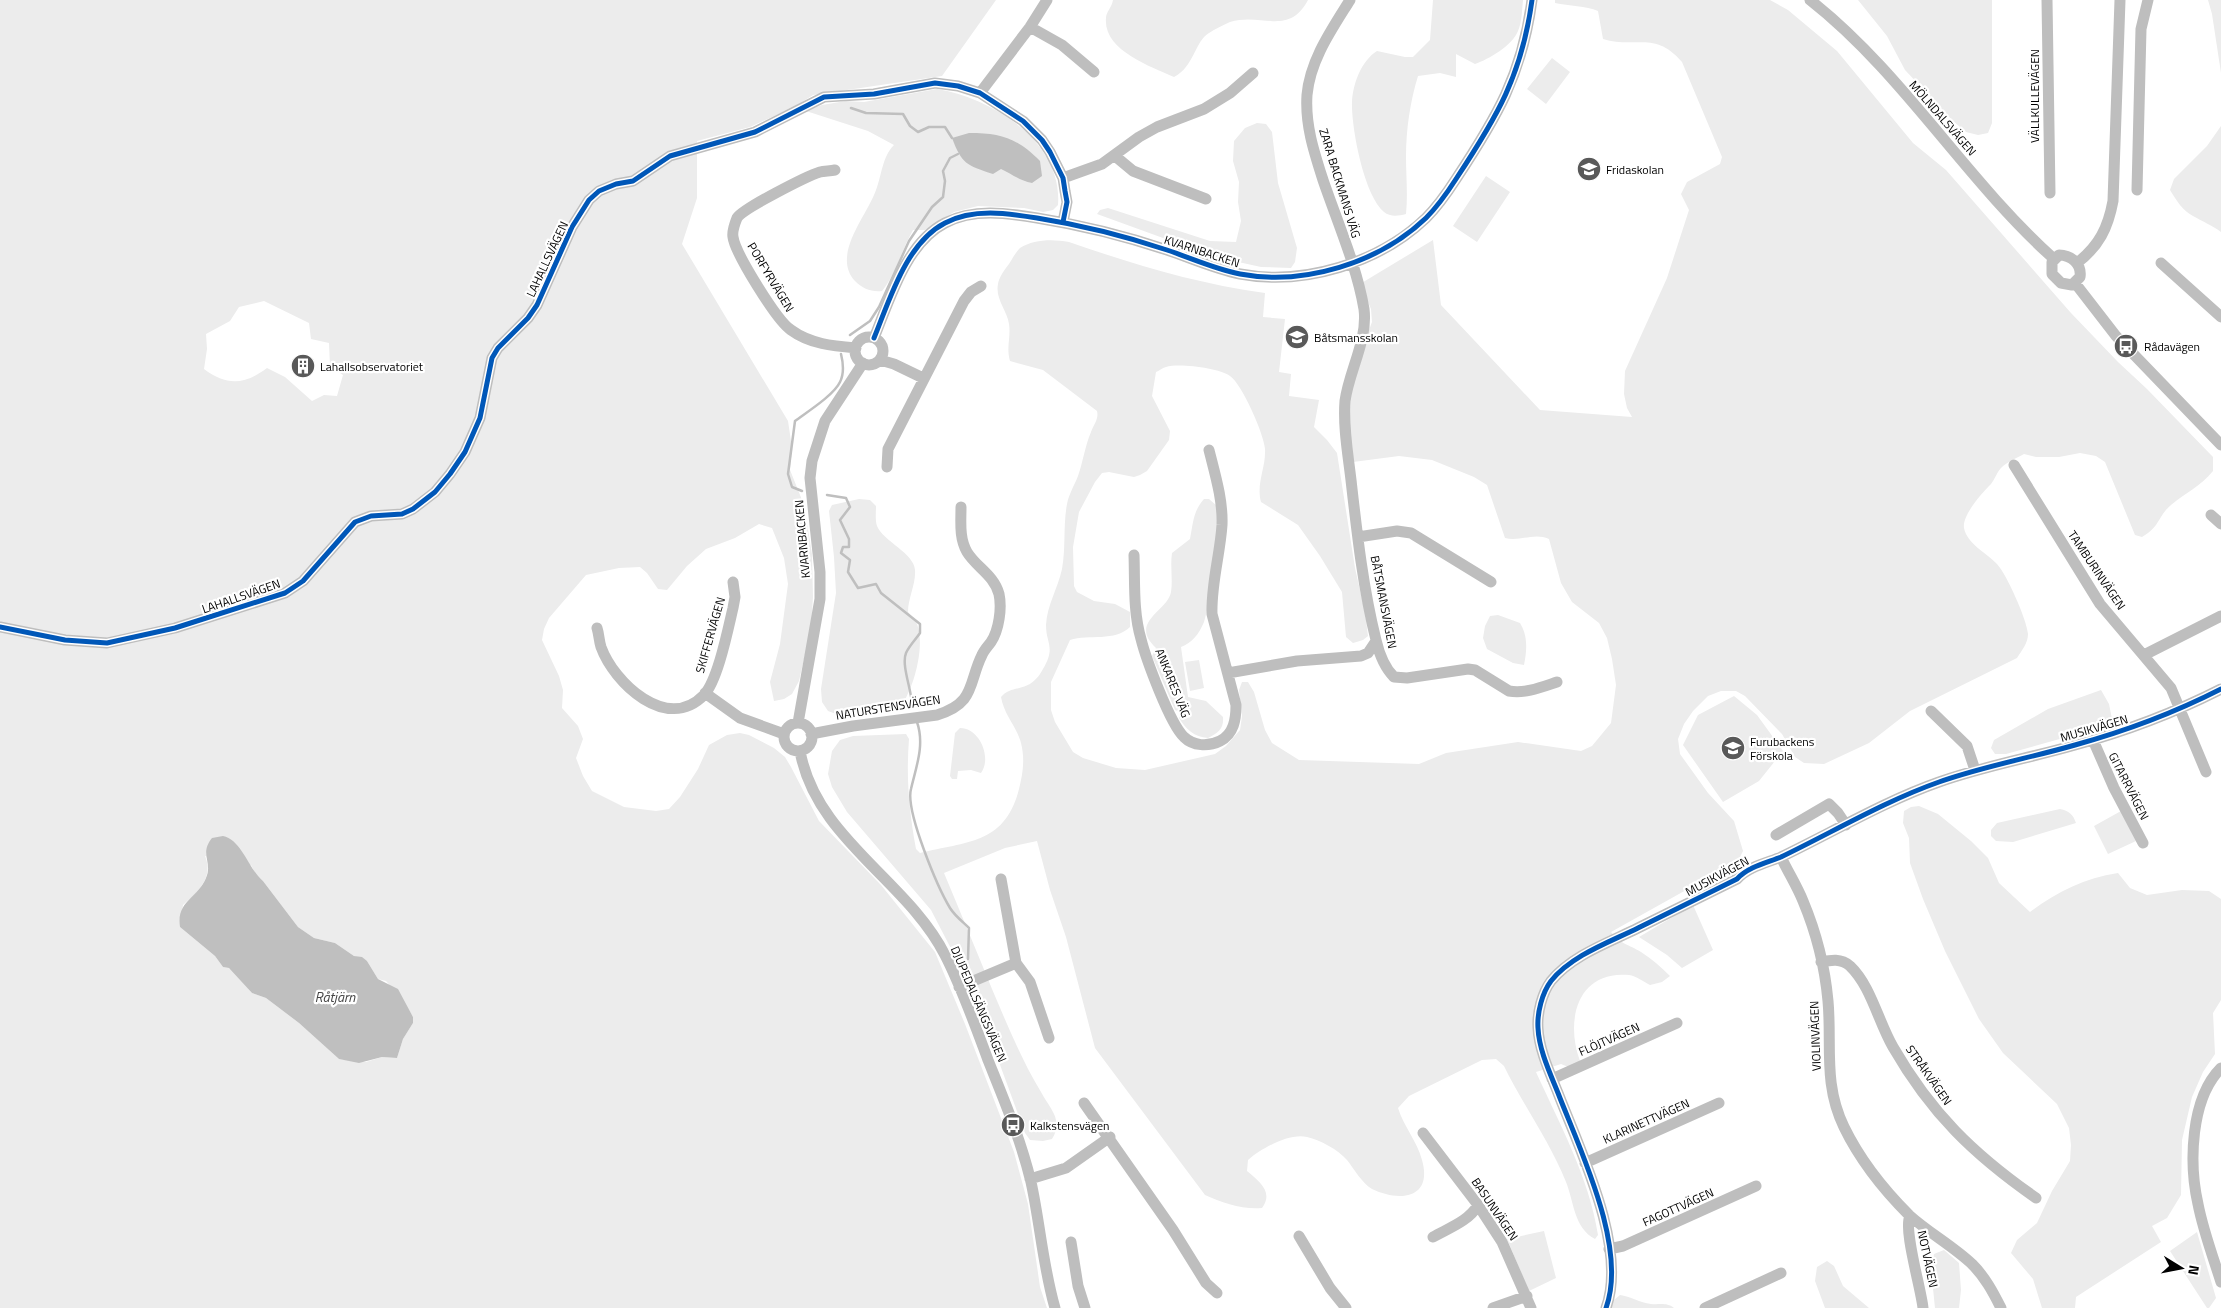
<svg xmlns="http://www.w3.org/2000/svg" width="2221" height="1308" viewBox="0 0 2221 1308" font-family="'Titillium Web',sans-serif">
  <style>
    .green { fill: #ececec; fill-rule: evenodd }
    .water { fill: #bfbfbf }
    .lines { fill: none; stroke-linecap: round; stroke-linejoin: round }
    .stream { stroke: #bfbfbf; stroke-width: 2.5 }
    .minor { stroke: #bebebe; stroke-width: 11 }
    .cycleway-casing { stroke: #fff; stroke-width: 8 }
    .cycleway { stroke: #0057b8; stroke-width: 5 }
    .labels { text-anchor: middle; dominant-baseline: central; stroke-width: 4.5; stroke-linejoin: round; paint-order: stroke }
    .street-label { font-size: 12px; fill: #000; stroke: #fff }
    .poi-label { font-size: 12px; fill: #000; stroke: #fff; text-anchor: start }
    .water-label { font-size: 14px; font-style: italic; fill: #444; stroke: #fff }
  </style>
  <rect width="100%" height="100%" fill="#fff"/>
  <path class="green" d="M0,0H996L942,76L813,95L796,106L750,127L697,141V198L682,244L788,421L792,448L790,470L804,505L812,554L813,597L811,628L799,681L792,694L784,699L774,701L770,682L780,644L788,584L784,558L772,528L759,524L735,538L706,549L687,566L667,590L658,589L647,573L640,567L619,568L586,575L549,618L544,629L542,640L559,676L563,690L562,708L578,726L583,739L576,758L583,776L592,791L624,807L656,811L669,809L680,797L698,769L709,745L727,735L740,733L749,735L774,748L785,757L791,767L819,821L881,885L935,952L965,1024L1014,1152L1028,1204L1040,1287L1047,1308H0ZM264,301L309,323L311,339L329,343L330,366L343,375L337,396L324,395L312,401L285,377L267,368C244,385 227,386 204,369L207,349L206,334L230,321L239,307ZM205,856L251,865L256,875L263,881L298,927L314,938L335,943L354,956L367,961L378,979L386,981L403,1000L413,1017V1023L403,1039L397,1058L382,1057L366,1062L339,1059L299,1023L266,998L252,993L234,972L229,968L223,967L215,956L180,927L183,905C198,892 214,877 205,856Z
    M1113,0H1308C1288,37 1262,12 1230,22C1223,25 1215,29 1209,33C1195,41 1194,67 1174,77C1150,66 1103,50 1106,18C1106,12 1112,7 1113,0Z
    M1433,0H1523C1522,10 1522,22 1518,31C1512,46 1489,59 1475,64L1456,54V77L1440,73L1418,76C1410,102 1406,130 1406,156C1406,176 1408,194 1406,214C1398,216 1390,217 1384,212C1364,196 1351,127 1352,102C1353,84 1361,61 1377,51L1405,57H1413L1430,40Z
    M1555,0H1770L1788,10L1837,51L1913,143L1946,170L2071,313L2118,362L2147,389L2213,457V471C2201,486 2185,493 2171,505C2158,516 2160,527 2142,537L2135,535L2105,462L2096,456L2080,453L2059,457H2036L2024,454C2017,458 2007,462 2001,468C1997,472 1995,479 1991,484C1982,493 1962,515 1964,528C1967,544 1987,553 1997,564C2007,575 2027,620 2028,634C2028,643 2022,650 2017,658L1910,711L1869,743L1824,764L1804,763L1795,757L1782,734L1745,696L1736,691H1721L1708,696L1693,711L1684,724L1678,739L1680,754L1708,793L1734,821L1743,851L1738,861L1611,932C1622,945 1628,944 1641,952C1652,959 1661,967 1670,976L1662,982L1650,985C1644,982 1636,976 1629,975C1577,970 1565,1021 1580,1061L1571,1068L1561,1064L1536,1072C1560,1125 1589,1177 1598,1235L1595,1239C1574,1228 1574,1202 1566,1182C1550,1142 1523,1105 1504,1066L1496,1059L1482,1060L1409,1096L1398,1108C1404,1127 1417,1141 1422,1160C1433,1199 1399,1202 1372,1189C1362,1183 1354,1169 1347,1160C1338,1150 1321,1140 1307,1137C1289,1133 1262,1148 1248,1160L1247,1171C1259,1181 1274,1192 1262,1208C1244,1210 1222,1203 1205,1195L1095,1048L1066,937L1050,890L1037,841L1005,848L944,873C960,911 976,950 992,989C1007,1024 1021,1059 1041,1092C1050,1109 1064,1120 1052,1139L1043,1141L1030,1140L1025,1133L973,991L931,910L847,812L832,787L828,774L832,751L840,740L853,736L906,734L909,739C906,778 909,810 916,849L920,853C968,841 1005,844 1019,789C1023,773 1025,759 1021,743C1017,727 1004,715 1001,697C1013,683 1029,695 1043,669C1056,647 1046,644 1046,625C1047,605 1058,588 1062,569C1066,548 1063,525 1067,504C1069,494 1074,486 1078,476C1083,462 1085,446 1091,432C1094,424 1099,419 1097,411L1043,370L1010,361C1006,348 1011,337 1009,324C1007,310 995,299 998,284C999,277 1005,269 1009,264C1012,259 1016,252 1020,248C1034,239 1053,239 1069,242C1136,265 1194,283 1265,293L1263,317L1285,319L1279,372L1291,374L1289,396L1319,400L1314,427L1327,440L1337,453L1355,568L1365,612L1368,636L1363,640L1353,643L1346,637L1342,592L1320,556L1298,525L1261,502C1256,483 1266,468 1265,449C1264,434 1242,384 1230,376C1219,368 1179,363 1166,367C1162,368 1159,371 1156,372L1152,396L1170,431L1169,440L1147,471L1140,475L1134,477L1109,472L1102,473L1095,482L1079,512L1073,547L1074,586L1077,592L1094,601L1115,604L1130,612V627C1115,642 1089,634 1070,640L1051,682V710L1055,722L1073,752L1083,758L1116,768L1145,770L1215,754L1226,746L1240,730L1242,716L1239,690L1242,682H1248L1254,692L1265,730L1272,743L1299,760L1419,764L1446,753L1518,742L1581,751L1592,746L1611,723L1616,685L1612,659L1607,638L1599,623L1572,602L1561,583L1549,539C1534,532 1520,542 1505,538L1487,485L1474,477L1432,460L1399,456L1353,462L1349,421L1350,394L1363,346L1372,322L1371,309L1360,284L1433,240L1441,305L1540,410L1632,417L1627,408L1624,394L1625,371L1667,278L1689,210L1681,194L1687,182L1720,164L1722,157L1682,62C1655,30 1635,49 1603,39L1598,11C1586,6 1569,6 1555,3Z
    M1858,0H1992V123L1988,133L1978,135L1966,132L1953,121L1905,70L1887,36Z
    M2208,0H2221V73L2212,14Z
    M1552,58L1570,72L1546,104L1527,89Z
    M937,89C992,98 1063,142 1058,205L1053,210L1043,212L1024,208L978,206L954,212L925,230H913C902,249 896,274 882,291C871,292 863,289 855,281C831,255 867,216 876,190C882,175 882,157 894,145L868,131L806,111L822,105L846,101L864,102Z
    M1257,123L1266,124L1272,132L1278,183L1297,248L1295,262L1291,268L1261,267L1193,252L1163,238L1097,214L1100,210L1108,208L1210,241L1236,242L1241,221L1238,202L1239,182L1233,161L1234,141L1245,128Z
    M2221,126V232C2212,225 2203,222 2193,216C2183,211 2176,200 2170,190L2174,179L2207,146Z
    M1486,176L1510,192L1477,242L1453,226Z
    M859,499L870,500L876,506C876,512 875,520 877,526C883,541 914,553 915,570C916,584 908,598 908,612C911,616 916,619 917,624C925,645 915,684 903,703C879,711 852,721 828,711L822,702L821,689L836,593L834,557L829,511L832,505Z
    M1204,499H1209L1217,506C1219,532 1215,555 1211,580C1209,594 1208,609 1204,622C1199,634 1192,643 1181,647L1188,697L1206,701L1223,717C1224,729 1218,733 1208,738C1194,737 1186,729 1179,718L1180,712L1175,710L1152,656L1156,648C1128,622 1168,611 1171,592C1173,579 1170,566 1172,553L1190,539C1193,524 1193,511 1204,499Z
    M1498,615L1520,623C1528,636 1527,650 1524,665L1513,663L1487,649L1483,638L1485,626L1490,616Z
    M1199,660L1204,688L1190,691L1185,662Z
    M2101,690L2109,704L2113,724L2006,754H1995L1991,748L1994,740L2048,709Z
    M1734,696L1757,715L1783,751L1759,781L1723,802L1683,745L1698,715Z
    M960,728C980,728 992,758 981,773L971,770L958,771L957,779H952L950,776L955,733Z
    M1919,806L1938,814L1971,841L1988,858L1999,883L2030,912C2057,892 2084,878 2118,873L2130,888L2147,895L2182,890L2209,891L2221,899V1000L2213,1013L2215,1054L2203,1072L2192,1097L2182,1140L2181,1195L2167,1218L2152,1226L2161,1242L2076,1297L2075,1308H2042L2033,1279L2011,1253L2017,1240L2037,1223L2052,1191L2070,1161L2071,1145L2069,1128L2057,1104L2003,1053L1979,1019L1945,951L1923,899L1910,863L1909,838L1903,823L1904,811L1911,807Z
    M2060,809C2069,811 2073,814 2076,823L2013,842L1996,841L1991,836V830L1997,823Z
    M2121,811L2136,841L2108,854L2094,826Z
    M1693,905L1713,950L1682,968L1667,955L1639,937Z
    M1544,1231L1556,1278L1529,1291L1507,1239Z
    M2197,1232L2216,1298L2209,1308H2207L2170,1251Z
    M1944,1250L1959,1263L1961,1290L1959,1308H1935L1931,1269L1934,1254Z
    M1827,1261L1834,1266L1843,1286L1869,1308H1825L1815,1281L1817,1267Z
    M1620,1295C1630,1296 1640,1303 1651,1304C1660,1305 1666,1302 1674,1308H1611L1614,1300Z"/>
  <path class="water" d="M969,133C1001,133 1017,138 1040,161L1042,176L1032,183C1020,181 1012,174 1001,169L993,174C966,165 962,164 952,138Z
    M223,836C242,840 249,870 263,881L298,927L314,938L335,943L354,956L362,957L367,961L378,979L398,989L413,1017V1023L403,1039L397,1058L382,1057L359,1063L339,1059L299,1023L266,998L252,993L229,968L223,967L215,956L180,927C176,901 198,898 206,878C213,862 199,854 212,838Z"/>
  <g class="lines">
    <path class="stream" d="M851,108L866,113L903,114L910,126L918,132L929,127H945L952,138
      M850,335L870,321L879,307L909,241L932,207L943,197L945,181L943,171L950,158L958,154
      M802,491L792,487L788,474L795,421C807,412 834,395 840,382C844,374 843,362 841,354
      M827,495L846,498L850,507L840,520L849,539V547H843L841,553L850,560L848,572L858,588L876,584L881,593L920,624V633C916,639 909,646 906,653C901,665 912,691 912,705
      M917,722C925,745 916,767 911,789C905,811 938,888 950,908C955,916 963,922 969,928L968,959"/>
    <path class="minor" d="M1350,0C1332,29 1310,60 1307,95C1305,125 1314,152 1323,180C1337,221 1357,267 1364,309C1368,340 1349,371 1345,401C1343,427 1348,454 1351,480C1357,533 1363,588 1376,640C1379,653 1384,667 1394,677L1407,678L1468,669L1475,670L1509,691C1525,694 1542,687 1557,682
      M1810,0C1903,73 1965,179 2053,258
      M2047,0L2050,193
      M1030,27L1062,45L1094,72
      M980,93L1030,27L1047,0
      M1115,156L1133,171L1206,199
      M835,170C830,171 824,171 820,172C807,176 742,209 737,218C735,223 732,232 733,237C735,253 777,321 791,330C810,344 833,346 856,348
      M1063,178L1102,164L1139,137L1157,127L1204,109L1230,93L1253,73
      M2137,190L2141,29L2148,0
      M2059,255C2071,255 2082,264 2080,277L2072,285L2061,283L2052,274V262Z
      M2077,263C2099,246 2108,228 2113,201L2120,0
      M2161,263L2221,317
      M2075,283L2116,336L2221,445
      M855 351a14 14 0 1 1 28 0a14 14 0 1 1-28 0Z
      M874,338C890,299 906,243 945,223C973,208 1007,213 1037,218C1081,225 1125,236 1167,250C1191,258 1215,269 1240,274C1304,286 1379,263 1426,218C1438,206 1447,193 1456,179C1497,117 1522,75 1532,0
      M880,360L894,364L923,378
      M2014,465L2100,604L2171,688L2206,772
      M887,467L888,449L964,301L971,292L981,286
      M2211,515L2221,524
      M1358,537L1397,531L1411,533L1491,582
      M1134,555C1135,582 1133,612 1141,639C1146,659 1170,724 1184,737C1193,746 1208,747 1220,741C1234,734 1236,719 1236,705L1212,614C1211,584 1220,555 1222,525C1223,500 1215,474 1209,450
      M0,627L65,640L107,643L175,628L285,593L303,581L355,522L371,516L402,514L413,509L435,492L450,474L465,452L480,418L492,358L498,348L528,318L537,305L572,227L589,200L599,191L616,184L633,181L670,156L755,132L824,97L874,94L935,83L958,86L980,93L1023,121L1042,140L1050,152L1063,178L1065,191L1067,202L1063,222
      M597,628C599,634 599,641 601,647C614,683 667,733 704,695C718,680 728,629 733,608L735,597L733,582
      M2144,655L2221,616
      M1228,673L1297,661L1361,656L1368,653L1376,641
      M705,693L740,718L784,734
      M1931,711L1967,746L1975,770
      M798,723L820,599V572L810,478L812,461L825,421L863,363
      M784 737a14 14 0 1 1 28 0a14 14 0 1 1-28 0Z
      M811,734L853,726L937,715C976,703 968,683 982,655C984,650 988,646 991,642C999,630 1002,608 999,594C994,575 976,567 967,552C959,538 961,522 961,507
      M2093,740L2114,788L2143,843
      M800,751C816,839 907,880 945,955C962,988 975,1025 988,1060C1004,1100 1021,1140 1031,1182C1040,1223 1043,1267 1055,1308
      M1776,835L1829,804L1838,813L1846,825
      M1781,857C1788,872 1797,886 1803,901C1816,932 1825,968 1828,1001C1832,1045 1823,1084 1844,1127C1860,1160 1883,1189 1909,1215C1929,1233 1953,1246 1972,1264C1985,1277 1993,1292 2001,1308
      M1001,879L1016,963L1030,982L1049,1038
      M1821,962C1831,960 1841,958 1850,966C1871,986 1878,1021 1893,1047C1931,1113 1973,1154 2036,1198
      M959,987L1016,963
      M2221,1068C2190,1099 2189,1164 2198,1204C2203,1230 2213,1257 2221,1282
      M1552,1079L1677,1023
      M1084,1103L1173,1230L1206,1283L1217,1293
      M1423,1133L1478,1205L1502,1242L1531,1308
      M1585,1163L1719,1103
      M1030,1179L1066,1168L1110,1137
      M1910,1216C1903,1229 1921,1288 1923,1308
      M1299,1236L1330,1288L1346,1308
      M1433,1237C1449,1228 1469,1221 1478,1205
      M1071,1242L1078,1286L1085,1308
      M1609,1249L1623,1246L1756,1186
      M1493,1308L1527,1296
      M1606,1308C1628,1248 1580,1150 1558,1093C1550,1073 1539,1050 1538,1028C1537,1013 1542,993 1551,981C1572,955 1610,942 1638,928C1671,912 1704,895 1737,879C1748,867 1766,863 1781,857C1833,832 1885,801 1939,782C1984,766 2030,758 2075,745C2126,731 2174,713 2221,689
      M1705,1308L1781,1273"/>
    <g class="cycleway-casing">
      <path id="cycleway" d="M874,338C890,299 906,243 945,223C973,208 1007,213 1037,218C1081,225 1125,236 1167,250C1191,258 1215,269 1240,274C1304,286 1379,263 1426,218C1438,206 1447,193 1456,179C1497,117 1522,75 1532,0
        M0,627L65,640L107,643L175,628L285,593L303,581L355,522L371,516L402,514L413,509L435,492L450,474L465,452L480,418L492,358L498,348L528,318L537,305L572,227L589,200L599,191L616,184L633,181L670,156L755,132L824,97L874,94L935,83L958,86L980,93L1023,121L1042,140L1050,152L1063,178L1065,191L1067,202L1063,222
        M1606,1308C1628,1248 1580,1150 1558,1093C1550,1073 1539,1050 1538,1028C1537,1013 1542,993 1551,981C1572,955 1610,942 1638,928C1671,912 1704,895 1737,879C1748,867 1766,863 1781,857C1833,832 1885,801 1939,782C1984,766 2030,758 2075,745C2126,731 2174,713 2221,689"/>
    </g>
    <use href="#cycleway" class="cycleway"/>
  </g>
  <defs>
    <g id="school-disc" transform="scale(1.25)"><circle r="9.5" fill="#595959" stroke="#fff"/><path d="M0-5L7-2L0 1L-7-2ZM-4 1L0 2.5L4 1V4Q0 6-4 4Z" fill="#fff"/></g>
    <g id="bus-disc" transform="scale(1.25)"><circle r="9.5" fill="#595959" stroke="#fff"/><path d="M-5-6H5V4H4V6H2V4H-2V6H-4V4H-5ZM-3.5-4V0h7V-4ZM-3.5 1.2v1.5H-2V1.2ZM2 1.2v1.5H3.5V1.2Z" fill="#fff"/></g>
    <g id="building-disc" transform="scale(1.25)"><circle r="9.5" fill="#595959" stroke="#fff"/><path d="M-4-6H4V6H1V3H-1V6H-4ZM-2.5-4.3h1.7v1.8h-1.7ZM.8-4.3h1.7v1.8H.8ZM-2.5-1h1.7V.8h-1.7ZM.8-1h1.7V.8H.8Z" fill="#fff"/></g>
  </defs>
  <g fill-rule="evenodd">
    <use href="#school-disc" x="1589" y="169"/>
    <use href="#school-disc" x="1297" y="337"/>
    <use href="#bus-disc" x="2126" y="346"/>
    <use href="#building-disc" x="303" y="366"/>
    <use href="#school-disc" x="1733" y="748"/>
    <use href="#bus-disc" x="1013" y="1125"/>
  </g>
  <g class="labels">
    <g class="street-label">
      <text transform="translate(2034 96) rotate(-90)">VÄLLKULLEVÄGEN</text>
      <text transform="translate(1943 118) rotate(49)">MÖLNDALSVÄGEN</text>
      <text transform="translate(1340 183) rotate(73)">ZARA BACKMANS VÄG</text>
      <text transform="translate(1202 251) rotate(18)">KVARNBACKEN</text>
      <text transform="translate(547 259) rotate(-65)">LAHALLSVÄGEN</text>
      <text transform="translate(771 277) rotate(59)">PORFYRVÄGEN</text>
      <text transform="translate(802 539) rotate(-95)">KVARNBACKEN</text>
      <text transform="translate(2097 570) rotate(56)">TAMBURINVÄGEN</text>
      <text transform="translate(241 596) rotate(-19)">LAHALLSVÄGEN</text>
      <text transform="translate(1384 602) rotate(79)">BÅTSMANSVÄGEN</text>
      <text transform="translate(710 635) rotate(-74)">SKIFFERVÄGEN</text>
      <text transform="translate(1173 683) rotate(68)">ANKARES VÄG</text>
      <text transform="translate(888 707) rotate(-9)">NATURSTENSVÄGEN</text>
      <text transform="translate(2094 728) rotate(-16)">MUSIKVÄGEN</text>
      <text transform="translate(2129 786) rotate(63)">GITARRVÄGEN</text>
      <text transform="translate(1717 876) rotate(-28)">MUSIKVÄGEN</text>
      <text transform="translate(979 1004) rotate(67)">DJUPEDALSÄNGSVÄGEN</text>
      <text transform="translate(1815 1036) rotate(-92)">VIOLINVÄGEN</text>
      <text transform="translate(1609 1039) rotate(-24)">FLÖJTVÄGEN</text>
      <text transform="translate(1929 1075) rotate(55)">STRÅKVÄGEN</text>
      <text transform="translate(1646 1121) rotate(-24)">KLARINETTVÄGEN</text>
      <text transform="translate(1678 1207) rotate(-24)">FAGOTTVÄGEN</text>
      <text transform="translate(1495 1209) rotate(56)">BASUNVÄGEN</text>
      <text transform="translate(1928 1259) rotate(78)">NOTVÄGEN</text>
    </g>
    <g class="poi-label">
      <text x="1606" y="169">Fridaskolan</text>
      <text x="1314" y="337">Båtsmansskolan</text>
      <text x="2144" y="346">Rådavägen</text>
      <text x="320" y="366">Lahallsobservatoriet</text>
      <text x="1750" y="741">Furubackens<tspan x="1750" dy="14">Förskola</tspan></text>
      <text x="1030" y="1125">Kalkstensvägen</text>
    </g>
    <g class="water-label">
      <text x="335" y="996">Råtjärn</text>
    </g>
  </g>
  <g transform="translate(2181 1268) rotate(100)" stroke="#ffffff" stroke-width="4" paint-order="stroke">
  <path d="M0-4L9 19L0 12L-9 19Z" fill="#000000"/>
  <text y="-8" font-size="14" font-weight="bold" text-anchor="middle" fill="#000000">N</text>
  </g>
</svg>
